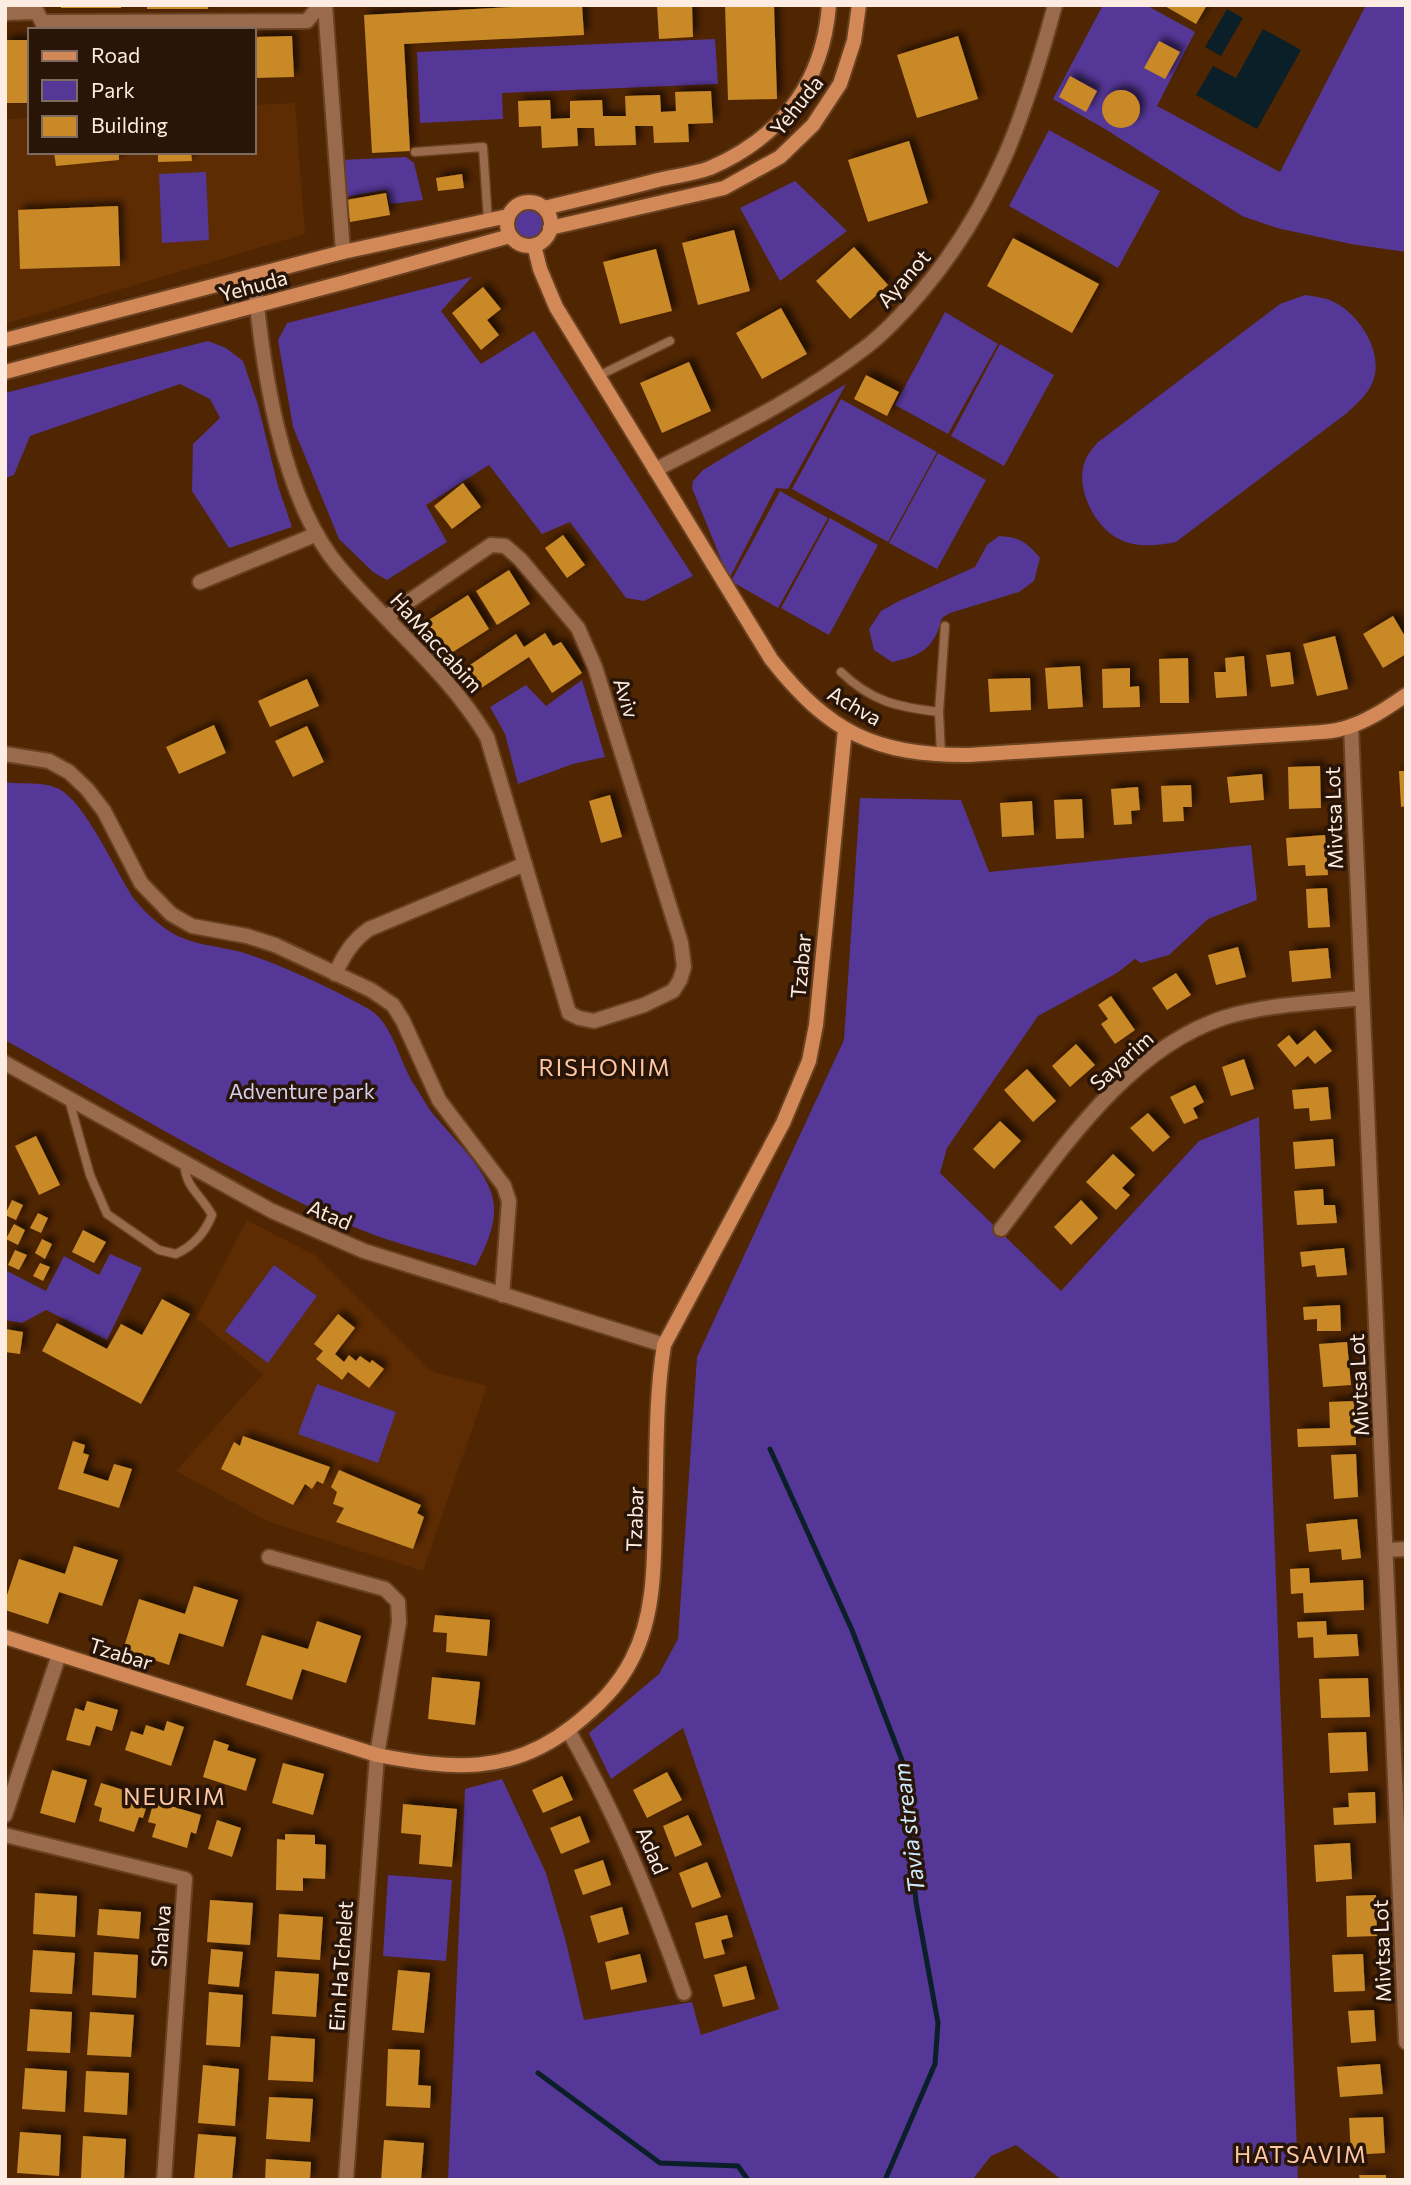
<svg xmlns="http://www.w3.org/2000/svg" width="1411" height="2185" viewBox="0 0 1411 2185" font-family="Commissioner,sans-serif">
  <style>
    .built { fill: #5e2c02 }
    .green { fill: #553797 }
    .water { fill: #0b1f29 }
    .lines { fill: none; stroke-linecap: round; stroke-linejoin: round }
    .stream { stroke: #0b1f29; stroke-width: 5 }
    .building { fill: #c88926; filter: url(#shadow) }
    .lane-casing { stroke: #684121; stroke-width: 11 }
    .street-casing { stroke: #684121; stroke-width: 18 }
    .secondary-casing { stroke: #684121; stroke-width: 18 }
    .lane { stroke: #996a4c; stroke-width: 8 }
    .street { stroke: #996a4c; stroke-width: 14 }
    .secondary { stroke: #d28857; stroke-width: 14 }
    .labels { text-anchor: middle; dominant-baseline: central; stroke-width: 7; stroke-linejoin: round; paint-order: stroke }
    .street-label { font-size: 21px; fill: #fdece1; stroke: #281508 }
    .park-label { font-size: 21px; fill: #d5d0ed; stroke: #281508 }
    .neighbourhood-label { font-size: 23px; letter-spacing: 2px; fill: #fec7a4; stroke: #281508 }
    .water-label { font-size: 23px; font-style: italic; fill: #cceafb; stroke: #281508 }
  </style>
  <defs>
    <filter id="shadow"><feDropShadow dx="5" dy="-5" stdDeviation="3.5" flood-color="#0009"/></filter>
  </defs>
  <rect width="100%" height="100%" fill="#502502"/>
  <path class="built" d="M295,103L305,234L5,324V119L30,118V152H254V105Z
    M247,1220L314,1255L430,1371L487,1386L423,1571L269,1522L176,1471L263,1374L196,1318Z"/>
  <path class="green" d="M1103,5H1146L1195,32L1157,106L1280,172L1366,5H1406V252L1351,244L1277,228L1242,216L1105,129L1053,99Z
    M715,39L718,84L502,93L503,119L420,123L417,52Z
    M1049,130L1160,191L1118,268L1009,206Z
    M406,157L414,163L423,200L390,204L386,190L345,197L341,160Z
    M206,172L209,240L162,243L159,174Z
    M795,181L847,231L780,281L740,208Z
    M513 224a16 16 0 1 1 32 0a16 16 0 1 1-32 0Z
    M472,277L441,311L481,364L534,331L693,576L644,601L626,598L570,522L542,534L489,465L426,505L447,542L387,580L373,572L339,539L293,427L278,340L287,323Z
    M1305,295C1312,296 1320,297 1327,299C1355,308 1383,348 1374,378C1370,393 1357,403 1347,413L1176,542C1157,546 1135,548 1117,538C1093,525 1075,486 1085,461C1087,455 1093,448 1097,443L1280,304Z
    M945,312L998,344L948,434L895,405Z
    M208,341L226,348L243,361L258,405L278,486L292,527L229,548L192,491L193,444L220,418L210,399L180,384L30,436L14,475L5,478V393Z
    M1000,344L1054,375L1004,466L951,436Z
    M846,384L788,489L776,488L729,579L692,488L693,481L703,470Z
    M841,399L937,452L888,542L792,489Z
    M938,453L986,480L937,569L889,543Z
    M780,491L828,518L778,608L731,581Z
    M830,518L878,545L829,635L781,608Z
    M999,536C1019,537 1027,542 1040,558L1034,581L1019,592L950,613L942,618C934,648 922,656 892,662L874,650L869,629L881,611L899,601L975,567L987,545Z
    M582,680L605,757L573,764L518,784L505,734L490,707L526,685L546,706Z
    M5,782C23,785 40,781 57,788C85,800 116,873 135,900C143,910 156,922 166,929C188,945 215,945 241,952C278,963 333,989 367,1008C392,1021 399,1060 413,1083C419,1092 424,1101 430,1110C450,1136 482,1163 492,1195C499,1220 487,1244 476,1266C438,1254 396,1244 359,1229C236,1177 121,1105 5,1040Z
    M860,798L961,800L989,872L1251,845L1257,900L1208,919L1169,955L1141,963L1135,959L1117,973L1038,1016L947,1148L940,1173L1061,1291L1199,1141L1259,1117L1298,2180H1062L1016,2145L991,2156L972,2180H448L465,1789L502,1779L546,1873L566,1942L584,2020L692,2002L701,2035L779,2009L683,1728L611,1779L589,1733L659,1674L678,1639L697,1357L844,1040Z
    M110,1254L142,1268L107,1340L46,1310L22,1323L5,1320V1270L46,1291L64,1256L99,1275Z
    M274,1265L317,1296L268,1363L225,1331Z
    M317,1384L396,1412L378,1463L298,1434Z
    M388,1875L452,1880L446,1961L383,1956Z"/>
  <path class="water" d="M1227,9L1243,18L1221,56L1205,47Z
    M1263,29L1301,50L1257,129L1196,95L1213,66L1236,78Z"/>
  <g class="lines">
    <path class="stream" d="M770,1449L852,1630L903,1763L916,1902L938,2023L935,2064L885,2180
      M538,2073L660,2163L738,2166L748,2180"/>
  </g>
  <path class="building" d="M61,5H121V8H61Z
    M147,5H208V9H147Z
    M550,5H582L584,35L404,44L410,151L372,153L364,15Z
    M657,5H692L693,37L659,39Z
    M725,5H774L777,99L728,100Z
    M1163,5H1207L1196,24Z
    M292,36L294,77L254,78V37Z
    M958,36L978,99L917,118L897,55Z
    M5,40H30V103H5Z
    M1159,41L1180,52L1165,79L1144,68Z
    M1070,76L1097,91L1086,112L1059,97Z
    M1102 109a19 19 0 1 1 38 0a19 19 0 1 1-38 0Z
    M711,91L713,123L688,124L689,142L654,143L653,126H635L636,145L595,146L594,128H577L578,146L542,148L541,126L519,127L518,101L550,100L551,119L570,118V101L602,100L603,116H626L625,96L660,95L661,112L676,111L675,92Z
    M909,141L928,203L868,222L848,160Z
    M54,152H119V160L56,166Z
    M158,152H191L192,161L158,162Z
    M462,174L464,188L438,191L436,178Z
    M386,193L390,215L350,222L346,200Z
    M118,206L120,266L20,269L18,210Z
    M734,230L750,291L698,305L682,243Z
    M1013,238L1099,284L1072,333L987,286Z
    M854,247L888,285L850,319L816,281Z
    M656,249L672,311L620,324L603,262Z
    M483,287L501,309L487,320L499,335L481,350L452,313Z
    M781,308L807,354L762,379L736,333Z
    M689,362L711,411L662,433L640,383Z
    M866,375L899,392L887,416L854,399Z
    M463,483L481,507L452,529L434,506Z
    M563,535L585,565L567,578L545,548Z
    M509,570L530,604L497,625L476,591Z
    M468,595L489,629L445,657L424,623Z
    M1393,616L1406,638V654L1383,668L1363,634Z
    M545,633L553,646L561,642L582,673L552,693L529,657L475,692L461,671L516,634L524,647Z
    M1335,636L1348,689L1317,696L1303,644Z
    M1290,652L1294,684L1271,687L1266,655Z
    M1244,656L1247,696L1216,698L1214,672H1226L1225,658Z
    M1188,658L1189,703H1160L1159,659Z
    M1080,666L1083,707L1048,709L1045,668Z
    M1130,668V687L1139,686L1140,707L1103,708L1102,669Z
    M1030,678L1031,710L990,712L988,679Z
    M307,679L319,706L270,727L258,701Z
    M214,725L226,753L179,774L166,747Z
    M307,726L324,762L293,777L275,741Z
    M1320,766L1321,808L1289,809L1288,767Z
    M1399,771H1406V806L1401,807Z
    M1262,774L1264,800L1230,803L1227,777Z
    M1191,785L1192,807H1183L1184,821L1163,822L1161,786Z
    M1138,787L1140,810L1131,811L1132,824L1114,825L1111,789Z
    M610,795L622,837L601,843L589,801Z
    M1082,799L1084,838L1056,839L1054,800Z
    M1032,801L1034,835L1002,837L1000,803Z
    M1325,835L1328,875L1306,876L1305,865L1288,866L1286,838Z
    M1327,888L1330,927L1308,928L1306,889Z
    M1238,947L1246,977L1216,985L1208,955Z
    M1328,948L1331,978L1292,982L1289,951Z
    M1176,973L1191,995L1167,1010L1152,988Z
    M1111,996L1135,1030L1115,1044L1101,1024L1108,1019L1098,1005Z
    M1315,1030L1332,1051L1315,1064L1308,1056L1295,1067L1277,1045L1289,1035L1297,1045Z
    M1076,1044L1095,1065L1070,1087L1052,1066Z
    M1244,1059L1254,1089L1231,1096L1222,1067Z
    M1027,1069L1056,1101L1033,1122L1004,1090Z
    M1195,1085L1204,1102L1193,1108L1198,1118L1184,1124L1170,1097Z
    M1328,1087L1331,1119L1310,1121L1309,1108L1294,1109L1292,1090Z
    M1148,1113L1170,1137L1153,1152L1130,1128Z
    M1000,1121L1021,1141L994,1169L973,1149Z
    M36,1136L60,1185L39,1195L15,1146Z
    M1333,1139L1335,1166L1295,1169L1293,1142Z
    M1113,1154L1135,1175L1122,1188L1130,1195L1116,1210L1086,1182Z
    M1323,1189L1324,1205H1335L1337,1223L1297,1225L1294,1191Z
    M12,1200L23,1205L16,1220L5,1215Z
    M1081,1200L1098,1218L1071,1245L1054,1227Z
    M38,1213L48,1218L41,1233L30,1228Z
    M14,1224L25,1230L18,1245L6,1239Z
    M83,1230L106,1242L94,1263L72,1252Z
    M42,1239L52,1244L45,1259L35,1253Z
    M1344,1248L1347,1275L1317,1277L1315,1265L1302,1267L1300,1252Z
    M15,1250L27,1255L19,1270L8,1265Z
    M40,1263L50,1267L43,1281L33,1276Z
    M162,1299L190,1314L141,1404L42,1351L57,1323L107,1349L121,1324L142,1335Z
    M1340,1305L1341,1331H1317V1319L1304,1320L1303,1307Z
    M338,1314L355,1328L335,1354L344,1362L349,1355L356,1361L360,1356L370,1363L372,1360L384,1369L369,1388L348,1372L342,1380L316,1359L323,1351L314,1344Z
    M5,1329L23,1332L20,1354L5,1352Z
    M1347,1342L1351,1385L1323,1387L1319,1344Z
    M1354,1401L1356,1445L1298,1447L1297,1429L1330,1428L1329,1402Z
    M243,1436L330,1467L323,1484L317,1481L312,1489L305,1484L293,1505L221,1469L234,1442L240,1446Z
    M73,1441L85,1445L83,1453L89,1455L83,1473L108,1481L114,1464L132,1469L119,1508L58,1489Z
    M1356,1454L1358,1497L1334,1499L1331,1455Z
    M339,1470L421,1505L417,1513L424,1517L413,1549L336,1522L344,1508L333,1504L337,1492L331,1487Z
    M1357,1519L1361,1558L1342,1560L1341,1549L1309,1552L1306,1524Z
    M74,1546L118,1560L102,1606L59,1592L48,1624L5,1610V1601L19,1559L65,1574Z
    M1309,1568L1310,1583L1363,1580L1364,1610L1304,1613L1303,1593L1291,1594L1290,1569Z
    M194,1586L238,1600L223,1647L179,1633L169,1665L123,1650L139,1599L185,1614Z
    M435,1615L490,1620L487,1656L446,1652L447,1633L433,1632Z
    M317,1621L361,1636L346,1683L302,1669L292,1700L246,1685L262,1635L308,1649Z
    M1326,1621L1327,1635L1357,1634L1359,1656L1314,1658L1313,1637L1298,1638L1297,1622Z
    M432,1677L480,1682L475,1725L428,1719Z
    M1368,1678L1370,1717L1321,1718L1319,1679Z
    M87,1701L118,1710L112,1731L96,1726L90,1746L66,1740L75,1708L84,1711Z
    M167,1721L184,1727L171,1766L125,1750L131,1731L143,1735L146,1725L164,1731Z
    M1366,1732L1368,1771L1330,1773L1328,1733Z
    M214,1740L229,1745L227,1750L256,1759L246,1791L203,1777Z
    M283,1763L324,1774L313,1815L272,1803Z
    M52,1770L87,1780L75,1823L40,1813Z
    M667,1772L682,1800L647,1818L633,1790Z
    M562,1776L573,1800L543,1813L532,1790Z
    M101,1783L149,1798L143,1818L139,1817L134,1832L99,1821L102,1808L94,1805Z
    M1375,1792L1376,1823L1334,1825L1333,1808L1349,1807L1348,1793Z
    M154,1801L201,1815L196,1834L191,1832L187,1848L152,1837L156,1824L148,1822Z
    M403,1804L457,1809L452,1867L419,1864L421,1835L401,1833Z
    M688,1815L702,1845L675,1857L663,1826Z
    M580,1816L590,1842L561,1854L550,1828Z
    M217,1820L241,1828L232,1857L208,1849Z
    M285,1834L315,1835V1844L326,1845L325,1879L303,1878V1891L276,1890L277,1839L285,1840Z
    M1350,1843L1352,1879L1316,1882L1314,1845Z
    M603,1860L611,1885L583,1895L574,1870Z
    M707,1862L721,1897L692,1908L679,1873Z
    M35,1893L77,1896L75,1937L33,1934Z
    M1376,1895L1377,1936L1347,1937L1346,1896Z
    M210,1900L253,1903L250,1945L207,1942Z
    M622,1907L629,1934L598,1943L590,1916Z
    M99,1909L141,1912L139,1939L97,1935Z
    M279,1914L323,1917L320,1960L277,1957Z
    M727,1915L733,1937L721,1940L725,1954L704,1959L695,1923Z
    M211,1949L243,1952L239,1987L208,1984Z
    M33,1950L75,1953L72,1994L30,1992Z
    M94,1952L138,1955L136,1998L92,1995Z
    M640,1954L647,1982L611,1990L605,1962Z
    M1363,1954L1365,1991L1334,1992L1332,1955Z
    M746,1966L755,1999L723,2007L714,1975Z
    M398,1970L430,1973L424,2033L392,2030Z
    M275,1971L319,1974L316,2017L272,2014Z
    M209,1992L243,1995L240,2047L206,2045Z
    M30,2009L72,2012L70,2053L27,2051Z
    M1374,2010L1376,2041L1351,2043L1348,2011Z
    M90,2012L134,2015L131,2057L87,2055Z
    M271,2036L315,2039L313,2082L268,2080Z
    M388,2049L420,2050L418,2085L431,2086L430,2108L386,2106Z
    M1380,2064L1383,2094L1340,2097L1337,2067Z
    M203,2065L239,2069L235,2126L198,2123Z
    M25,2068L67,2071L65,2112L22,2109Z
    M86,2071L129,2073L127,2115L84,2112Z
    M269,2097L313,2099L310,2142L266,2139Z
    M1383,2117L1385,2153L1351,2155L1349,2118Z
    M20,2132L61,2135L59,2176L17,2173Z
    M198,2134L236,2137L232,2180H194Z
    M83,2136L126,2139L124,2180L81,2178Z
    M384,2140L424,2143L421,2180H381Z
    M266,2159L311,2162L310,2180H265Z
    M1359,2175H1386V2180H1360Z"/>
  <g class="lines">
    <g class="lane-casing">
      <path id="lane" d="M415,152L483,147L488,221
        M598,376L670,341
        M841,672C872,702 898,707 939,712
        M941,755L939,712L945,626
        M69,1100L90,1175L107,1214L159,1250L176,1254C193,1246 205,1233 212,1215C200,1193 186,1189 184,1163"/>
    </g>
    <g class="street-casing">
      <path id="street" d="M325,5L343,252
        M5,13L37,12L42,22L307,21L320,5
        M254,275C262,365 280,498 340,568C389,626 448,672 487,737L569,1013L579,1018L594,1021L644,1005L673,991L680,980L684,967L681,943L595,667L578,628L520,559L505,546L491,545L386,617
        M655,470C727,433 802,397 866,347C887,331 905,311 922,291C995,204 1026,113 1055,5
        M200,582L317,534
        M1351,726L1406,2042
        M5,754L49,761L69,772L87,789L104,811L141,883L171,914L192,926L247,936L275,945L371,990L393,1005L403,1021L439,1100L504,1186L509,1201L502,1295
        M335,974C344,955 352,941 369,929L525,864
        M5,1063L272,1211L364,1251L664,1345
        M1001,1229C1061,1151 1126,1050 1223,1018C1266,1004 1316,1003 1361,998
        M1386,1550L1406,1549
        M269,1557L385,1589L398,1602L399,1622L377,1755L346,2180
        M568,1730C618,1817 651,1900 684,1993
        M5,1815L59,1655
        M5,1835L185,1879L164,2180"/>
    </g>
    <g class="secondary-casing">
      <path id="secondary" d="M507 224a22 22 0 1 1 44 0a22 22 0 1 1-44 0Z
        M544,208C582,199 620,190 658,180C675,176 694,174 710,168C781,137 823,83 829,5
        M550,228L724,188L780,157L813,125L840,84L854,41L859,5
        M534,245L540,269L556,307L771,659C828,732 876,756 969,755L1308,733C1319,732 1331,732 1341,729C1364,724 1387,708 1406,695
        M5,340L343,252L508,216
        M5,372L349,281L510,236
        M5,1637L377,1755C450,1769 510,1776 573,1726C597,1707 618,1687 632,1659C655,1615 654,1563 655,1514C657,1458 655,1401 664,1345L783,1123L809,1061L816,1025L845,729"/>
    </g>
    <use href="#lane" class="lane"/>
    <use href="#street" class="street"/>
    <use href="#secondary" class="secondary"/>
  </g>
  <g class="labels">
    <g class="street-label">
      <text transform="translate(796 105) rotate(-51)">Yehuda</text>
      <text transform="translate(903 278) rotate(-49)">Ayanot</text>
      <text transform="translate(253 285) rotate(-15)">Yehuda</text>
      <text transform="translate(437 642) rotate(48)">HaMaccabim</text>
      <text transform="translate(627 698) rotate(73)">Aviv</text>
      <text transform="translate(855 705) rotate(30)">Achva</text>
      <text transform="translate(1333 818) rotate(-92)">Mivtsa Lot</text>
      <text transform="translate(800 966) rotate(-85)">Tzabar</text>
      <text transform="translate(1121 1060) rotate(-42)">Sayarim</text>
      <text transform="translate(330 1214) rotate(23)">Atad</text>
      <text transform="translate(1358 1385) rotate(-93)">Mivtsa Lot</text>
      <text transform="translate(634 1519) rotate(-88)">Tzabar</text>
      <text transform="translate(121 1653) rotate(17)">Tzabar</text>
      <text transform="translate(653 1850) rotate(67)">Adad</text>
      <text transform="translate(160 1936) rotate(-86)">Shalva</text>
      <text transform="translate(1381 1951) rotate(-92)">Mivtsa Lot</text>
      <text transform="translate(340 1966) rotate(-86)">Ein HaTchelet</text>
    </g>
    <g class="park-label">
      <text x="302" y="1090">Adventure park</text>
    </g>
    <g class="neighbourhood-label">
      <text x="605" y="1067">RISHONIM</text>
      <text x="175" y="1796">NEURIM</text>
      <text x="1301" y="2154">HATSAVIM</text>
    </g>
    <g class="water-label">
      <text transform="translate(908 1828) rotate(-97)">Tavia stream</text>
    </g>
  </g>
  <rect width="1411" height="2185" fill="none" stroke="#fdece1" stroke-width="14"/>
  <rect x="28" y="28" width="228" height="126" fill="#281508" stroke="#7d6b5f" stroke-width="2"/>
  <rect x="42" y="51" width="35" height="10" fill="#d28857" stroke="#7d6b5f" stroke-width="2"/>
  <text x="91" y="63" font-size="21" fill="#fdece1">Road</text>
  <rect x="42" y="80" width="35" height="21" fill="#553797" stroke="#7d6b5f" stroke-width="2"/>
  <text x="91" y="98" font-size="21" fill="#fdece1">Park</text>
  <rect x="42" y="116" width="35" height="21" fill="#c88926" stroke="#7d6b5f" stroke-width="2"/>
  <text x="91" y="133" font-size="21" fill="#fdece1">Building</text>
</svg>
